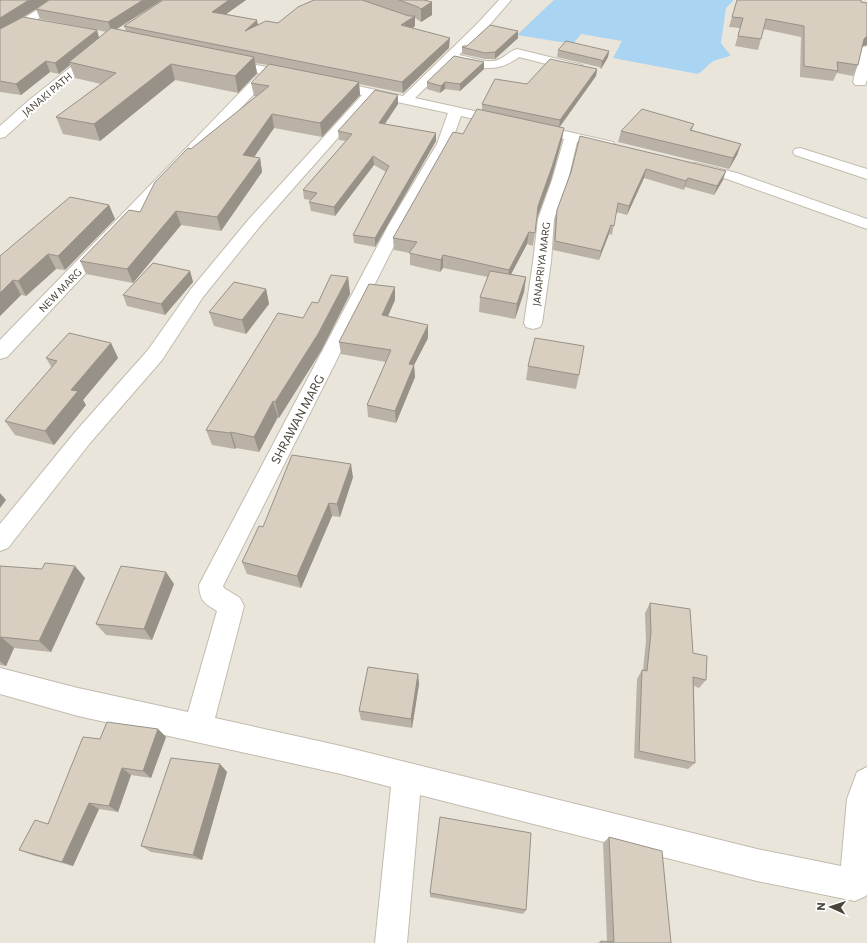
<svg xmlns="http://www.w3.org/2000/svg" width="867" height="943" viewBox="0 0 867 943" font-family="Commissioner,sans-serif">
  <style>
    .residential { fill: #eae5da }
    .water { fill: #a9d4f2 }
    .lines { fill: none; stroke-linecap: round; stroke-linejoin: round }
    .minor-casing { stroke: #c2bbae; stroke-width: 2 }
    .minor { fill: #fff; fill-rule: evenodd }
    .wall { fill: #bab2a6; fill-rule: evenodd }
    .shaded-wall { fill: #979187 }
    .building { fill: #d8cfc1; stroke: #979187 }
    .labels { text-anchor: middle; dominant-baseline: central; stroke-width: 4; stroke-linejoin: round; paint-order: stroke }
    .far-street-label { font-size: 10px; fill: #4b4439; stroke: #fff }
    .street-label { font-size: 12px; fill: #4b4439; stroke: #fff }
  </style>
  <rect width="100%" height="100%" fill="#f6f3ec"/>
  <path class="residential" d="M0,0H867V943H0Z"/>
  <path class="water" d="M554,0H734L726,8L721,43L727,51L731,55C726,58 721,58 716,60C708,63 705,70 698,74L613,58L622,41L581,34L573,44L517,35Z"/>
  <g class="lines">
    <g class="minor-casing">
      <path id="minor" d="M53,0H67L4,41L0,42V33Z
        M499,0H511L486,29L459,55C471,57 488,65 500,59C506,56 510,51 517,49L582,65L584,68L582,71L578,72L519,57C495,75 480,67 453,61L415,98L502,117L507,118L509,121L507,124L502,125L461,116L451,144L405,224L223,586L224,588L240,598L244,606L215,718L341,746L757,849L841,866L847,799L857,772L867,767V894L866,896L855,901L757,881L420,795L407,943H375L391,787L341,774L78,716L0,694V668L78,688L188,712L217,611C204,603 200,601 199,585L389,224L437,144L448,113L374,97L261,225L203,297L162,360L90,443L8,548L0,551V524L76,431L148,350L191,289L249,219L362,95L326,87L324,84L326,81L331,80L403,96L477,24Z
        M867,46V80L865,85H855L853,82L861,50L863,47Z
        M96,49L100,50L102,53L100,56L38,107L5,137L0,138V126L28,101L92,50Z
        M227,59L291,72L296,73L297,76L296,79L291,80L271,76L7,357L0,359V340L259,73L223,66L221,63L223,60Z
        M534,124L613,142L615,145L613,148L608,149L577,142L568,180L554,219L551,262L542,323L540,327L533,329L526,327L524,323L533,262L538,219L552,180L564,139L529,131L527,128L529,125Z
        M800,148L867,169V179L795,155L793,152L795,149Z
        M696,163L737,173L867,219V229L727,179L691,170L689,167L691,164Z"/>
    </g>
    <use href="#minor" class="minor"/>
  </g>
  <path class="wall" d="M0,0H162L117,29L126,31L124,26L163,0H246L226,14L257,20L258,25L278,23L363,0H424L432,2V15L421,22L415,18V26L413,28L449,48L403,93L359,84L360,95L322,137L274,128L254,157L260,158L262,172L221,231L181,225L133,283L86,274L80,261L140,212L191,149L257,96H254L251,83L268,65L255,63L257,73L238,93L175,80L100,141L63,134L56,117L101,84L75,78L70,65L59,74L50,72L21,95L0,92ZM36,9L40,19L107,32L99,38L23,17Z
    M737,0L861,2L867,3V45L862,46L858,65L853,76L837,73L833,81L800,77L801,37L763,29L761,39L758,50L735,46L740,28L729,27Z
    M518,31V38L495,59H485L462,54V47Z
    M558,50L609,51L608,57L601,69L599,67L557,57Z
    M484,62V69L460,91L445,89L440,93L427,89V82Z
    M597,69L596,76L559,127L562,140L551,180L537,218L533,246L527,244L511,274L526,277L524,292L515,319L479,312L480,297L488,277L443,268L440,272L410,265V253L394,250L393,238L463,134L482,110V104L527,84Z
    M398,104L385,124L436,133V141L375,247L354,243L353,235L386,172L374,165L335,216L311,211L309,202L311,200L304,199L303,190L346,141L339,140L338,131Z
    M694,124L692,130L741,144L737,155L729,169L618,142L621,131Z
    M580,136L723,180L714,195L685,187L684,190L644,178L627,215L616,212L612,235L609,234L599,260L553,250L555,219L557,210L571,172Z
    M109,205L115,219L65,270L56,269L26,296L21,295L0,316V256Z
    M190,271L193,282L165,315L127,306L123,295Z
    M348,277L350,294L321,351L279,418L278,417L259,452L236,448L235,449L212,445L206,430L303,318L318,303Z
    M395,287V300L388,316L428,338L414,365L415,377L396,423L368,417L367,405L386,362L341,354L339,342Z
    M266,289L269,304L246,334L214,326L209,312Z
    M111,343L118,358L83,400L86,405L54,445L15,435L5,421L52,368L46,358Z
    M528,366L579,375L576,389L526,380Z
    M353,477L340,517L332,516L301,588L247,574L242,562L263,527Z
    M0,566L85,578L51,652L14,648L6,666L0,665Z
    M174,584L152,640L106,635L96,624Z
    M650,603L693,653L706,680L699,688L694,686L695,763L688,769L634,758L637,679L642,670H643L646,641L645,613Z
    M418,674L419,684L412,728L361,720L359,711Z
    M158,729L166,737L151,778L131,775L118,812L99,809L73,866L32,855L19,850L48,824L100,739Z
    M220,764L227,772L202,860L151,852L141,846Z
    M609,837L671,943H597L601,941L607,942L603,843Z
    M430,893L526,910L523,914L430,897Z"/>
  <path class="shaded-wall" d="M29,0H51L0,31V18Z
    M143,0H162L112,32L108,22Z
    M229,0H246L215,22L212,12Z
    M432,2V15L421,22V9Z
    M415,16V26L401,36V25Z
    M257,20L258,30L245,31Z
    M97,30L100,41L69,62L70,65L59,74L55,63Z
    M518,31V38L495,59V52Z
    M866,36H867V45L862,46L864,39Z
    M450,38L449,48L403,93L402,82Z
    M609,51L608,57L601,69L602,62Z
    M254,57L257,73L238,93L235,76Z
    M46,61L50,72L21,95L16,84Z
    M484,62V69L460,91V84Z
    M171,64L175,80L100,141L94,124Z
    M597,69L596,76L559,128L560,120Z
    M359,82L360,95L322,137L320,123Z
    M445,82V89L440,93L441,86Z
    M398,95V104L380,131L379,123Z
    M272,114L274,128L246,169L243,155Z
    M564,128L562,140L551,180L537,218L538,206Z
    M436,133V141L375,247V238Z
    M741,144L737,155L729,169L733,158Z
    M373,156L374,165L335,216L334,207Z
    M260,158L262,172L221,231L217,217Z
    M646,169L644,178L627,215L629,206Z
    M726,171L723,180L714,195L717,186Z
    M688,178L684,190L686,181Z
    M109,205L115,219L65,270L58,256Z
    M176,211L181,225L133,283L127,269Z
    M611,225L609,234L599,260L601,251Z
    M529,232L527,244L507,282L509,270Z
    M48,254L56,269L26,296L18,281Z
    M443,255V268L440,272L441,260Z
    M190,271L193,282L165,315L161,304Z
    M348,277L350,294L321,351L279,418L275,402Z
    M526,277L524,292L515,319L517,304Z
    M13,280L21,295L0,316V293Z
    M395,287V300L383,327L382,315Z
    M266,289L269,304L246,334L242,320Z
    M428,325V338L414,365L415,377L396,423L395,411L409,364Z
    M111,343L118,358L83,400L86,405L54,445L45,431L71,390Z
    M273,401L278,417L259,452L254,437Z
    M231,432L236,448L235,449L230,433Z
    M351,464L353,477L340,517L337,504Z
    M0,493L6,500L0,508Z
    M329,503L332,516L301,588L297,576Z
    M75,566L85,578L51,652L39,641Z
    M166,572L174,584L152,640L144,629Z
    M1,637L14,648L6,666L0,661V640Z
    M418,674L419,684L412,728L411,719Z
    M158,729L166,737L151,778L143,771Z
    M220,764L227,772L202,860L193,855Z
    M122,768L131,775L118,812L109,806Z
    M89,803L99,809L73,866L62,862Z"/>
  <path class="building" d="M0,0H29L0,18Z
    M49,0H143L108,22L36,9Z
    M163,0H229L212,12L257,20L245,31L266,21L278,23L298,7L314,0H362L409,16H415L401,25L450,38L402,82L124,26Z
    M399,0H424L432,2L421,9L418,7Z
    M737,0H861V2L867,3V36L864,39L858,65L837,62L838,71L804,66V26L766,19L761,39L738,36L743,18L732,17Z
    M23,17L97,30L55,63L46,61L16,84L0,81V29Z
    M490,25L518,31L495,52L485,53L462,47L464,46H467Z
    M111,28L254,57L235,76L171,64L94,124L56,117L116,73L69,62Z
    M566,41L609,51L602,62L601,60L558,50Z
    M454,56L484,62L460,84L445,82L441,86L427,82Z
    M550,59L597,69L560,120L482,104L495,79L527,84Z
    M269,64L359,82L320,123L272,114L243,155L260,158L217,217L176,211L127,269L80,261L129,210L140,212L155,182L188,148L191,149L269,86L251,83Z
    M375,90L398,95L379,123L436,133L375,238L353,235L389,166L373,156L334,207L309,202L317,193L303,190L352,134L338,131Z
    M477,109L564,128L552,167L538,206L535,233L529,232L509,270L443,255L441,260L409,253L417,242L393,238L453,132L463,134Z
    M642,109L694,124L690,130L741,144L733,158L621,131Z
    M580,136L726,171L717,186L688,178L686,181L646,169L629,206L618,203L614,226L611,225L601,251L555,241L557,210L571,172Z
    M70,197L109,205L58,256L48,254L18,281L13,280L0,293V256Z
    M153,263L190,271L161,304L123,295Z
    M490,271L526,277L517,304L480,297Z
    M331,275L348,277L318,334L275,402L273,401L254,437L231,432L230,433L206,430L278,313L303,318L312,302L318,303Z
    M234,282L266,289L242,320L209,312Z
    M369,284L395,287L382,315L428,325L409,364L414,365L395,411L367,405L391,350L339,342Z
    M69,333L111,343L71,390L78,391L45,431L5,421L57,361L46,358Z
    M535,338L584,346L579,375L528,366Z
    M292,455L351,464L337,504L329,503L297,576L242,562L259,526L263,527Z
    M45,563L75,566L39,641L1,637L0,640V566L42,569Z
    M121,566L166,572L144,629L96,624Z
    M650,603L690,609L693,653L707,656L706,680L693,677L695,763L639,751L642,670L647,671L651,632Z
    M368,667L418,674L411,719L359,711Z
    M107,722L158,729L143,771L122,768L109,806L89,803L62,862L19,850L35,820L48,824L83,737L100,739Z
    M171,758L220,764L193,855L141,846Z
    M440,817L531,833L526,910L430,893Z
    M609,837L662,851L671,943H601V941L614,942Z"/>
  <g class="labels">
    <g class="far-street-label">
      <text transform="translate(47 94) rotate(-40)">JANAKI PATH</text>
      <text transform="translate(541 264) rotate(-83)">JANAPRIYA MARG</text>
      <text transform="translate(60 290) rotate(-46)">NEW MARG</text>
    </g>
    <g class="street-label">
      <text transform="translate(297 419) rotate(-62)">SHRAWAN MARG</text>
    </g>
  </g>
  <g transform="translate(831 907) rotate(273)" stroke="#ffffff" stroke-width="3" paint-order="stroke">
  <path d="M0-3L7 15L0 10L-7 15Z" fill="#4b4439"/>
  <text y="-6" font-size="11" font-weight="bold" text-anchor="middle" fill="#4b4439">N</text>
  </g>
</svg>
